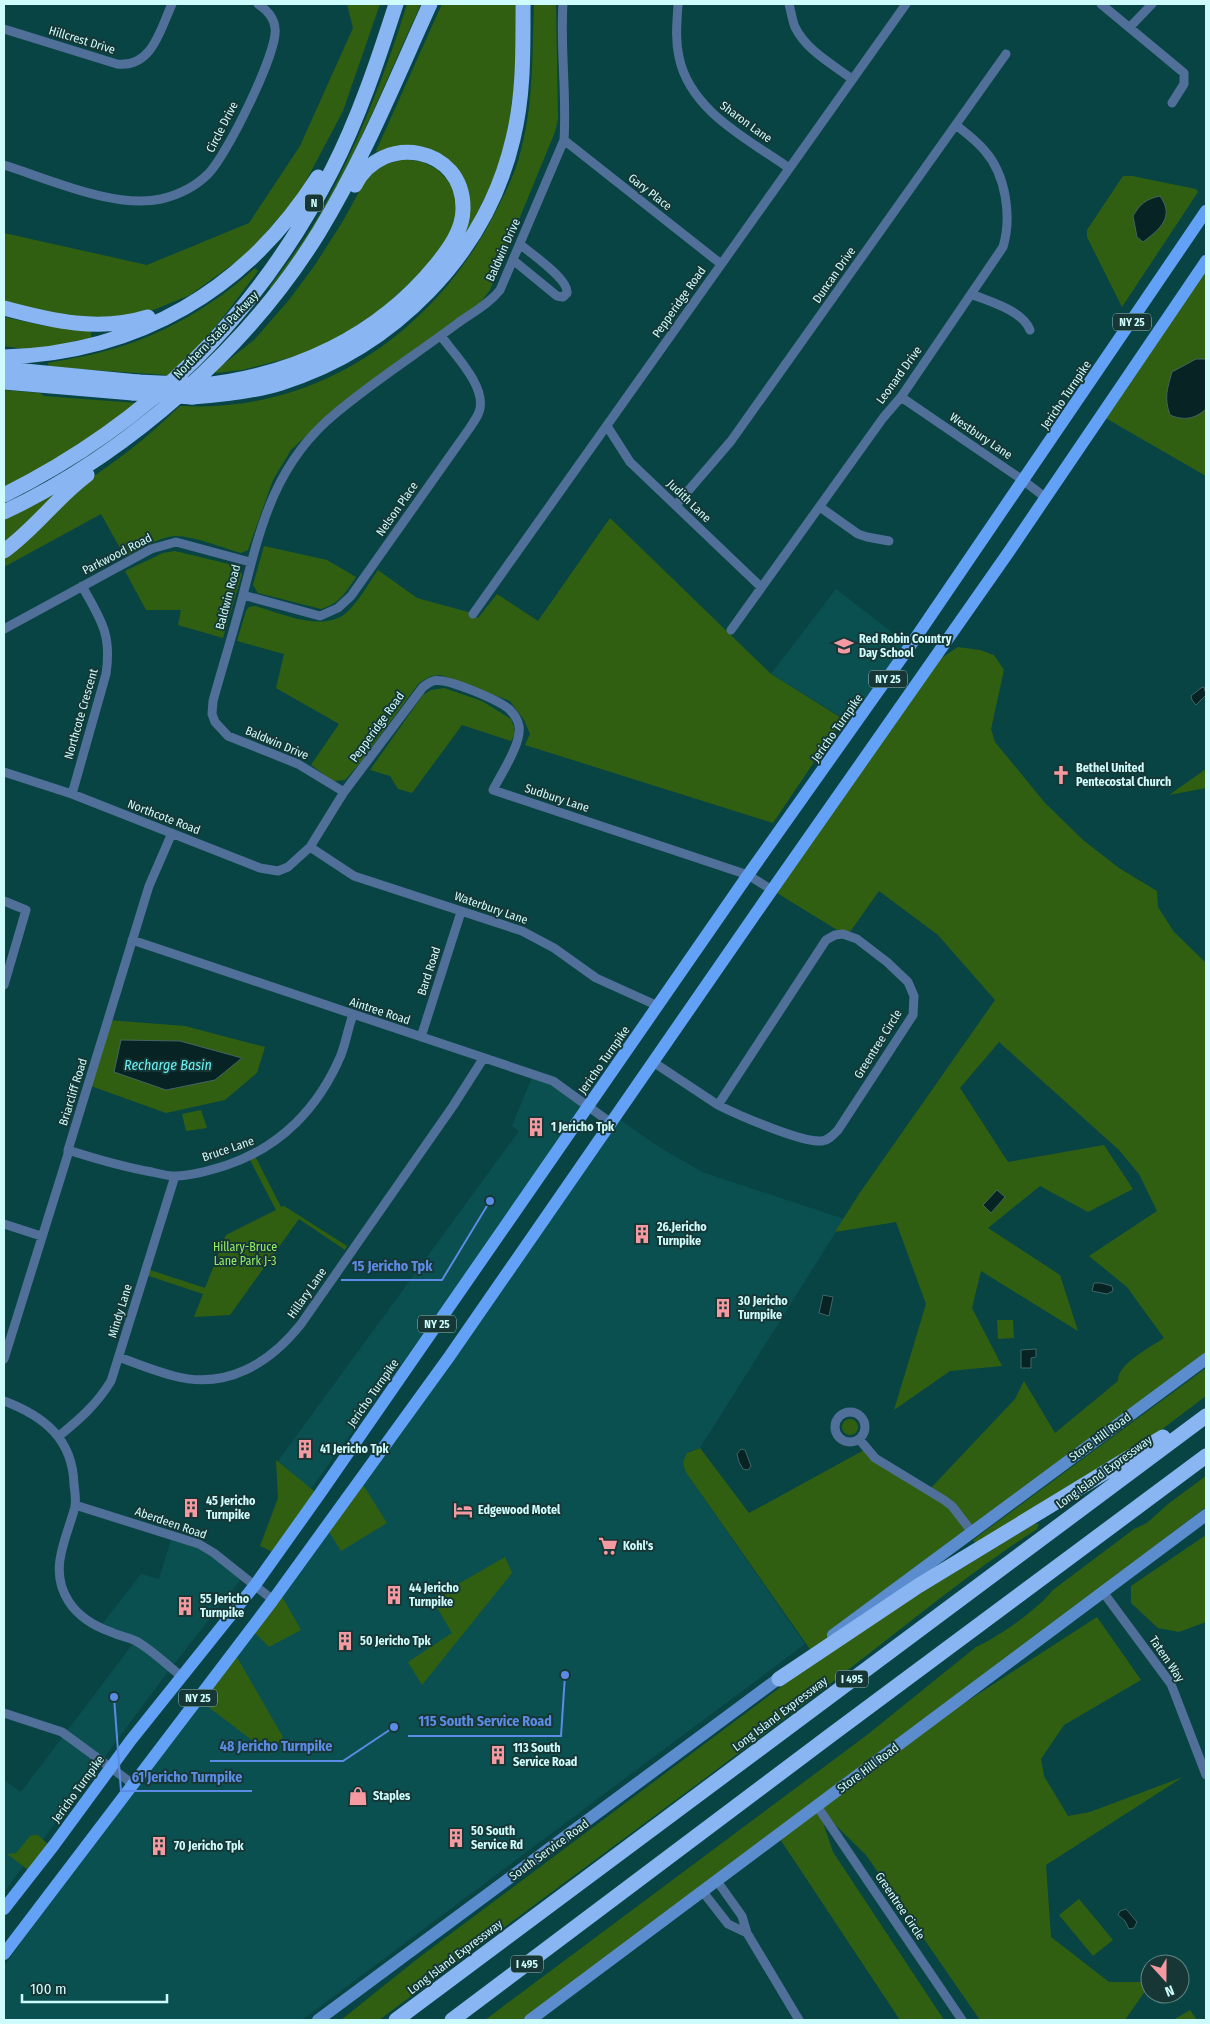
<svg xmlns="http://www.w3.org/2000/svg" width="1210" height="2024" viewBox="0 0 1210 2024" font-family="'Fira Sans Condensed',sans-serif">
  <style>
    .built { fill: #0a5050 }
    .green { fill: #315f12 }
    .water { fill: #072323; stroke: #436464 }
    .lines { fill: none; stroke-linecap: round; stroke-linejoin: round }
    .minor { stroke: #517099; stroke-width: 9 }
    .secondary { stroke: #5b8ccd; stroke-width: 12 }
    .primary { stroke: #62a1f5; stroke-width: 12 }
    .motorway { stroke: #89b6f2; stroke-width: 15 }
    .motorway-bridge { stroke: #89b6f2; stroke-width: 15 }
    .labels { text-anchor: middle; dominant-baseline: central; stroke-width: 4; stroke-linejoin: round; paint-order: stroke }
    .shield { fill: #173737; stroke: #97c0c0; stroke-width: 1 }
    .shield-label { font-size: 11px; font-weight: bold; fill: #cefbfb }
    .street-label { font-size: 12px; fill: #cefbfb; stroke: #173737 }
    .poi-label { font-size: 12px; font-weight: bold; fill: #cefbfb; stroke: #173737; text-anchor: start }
    .park-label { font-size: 12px; fill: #94ee62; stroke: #173737 }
    .water-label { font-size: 14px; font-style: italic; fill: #6bf1f2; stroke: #173737 }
    .leader { fill: none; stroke: #5b8be4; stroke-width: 2 }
    .callout-dot { fill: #5b8be4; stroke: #173737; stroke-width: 2 }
    .callout-label { font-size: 14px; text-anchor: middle; font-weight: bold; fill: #5b8be4; stroke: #173737; stroke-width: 4; stroke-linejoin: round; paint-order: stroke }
  </style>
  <rect width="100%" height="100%" fill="#084444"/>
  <path class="built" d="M836,589L906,643L851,723L771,674Z
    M533,1075L553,1081L587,1108L310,1490L278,1461L519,1131L512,1126Z
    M615,1116L656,1145L702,1172L844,1219L700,1448L690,1451L683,1462L685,1471L805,1644L302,2020H4V1966Z
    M172,1536L216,1557L241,1579L167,1673L4,1892V1780L21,1792L135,1641L100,1627L141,1574L159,1579Z"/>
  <path class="green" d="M347,4H380L343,111L298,196L247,254L190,295L141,315L88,320L47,315L4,301V233L147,265L249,223L300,146L353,28Z
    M407,4H421C389,74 360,146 322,213C307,240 289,264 271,288H269C287,263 306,239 321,212C357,146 385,76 407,4Z
    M442,4H515L518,59L506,144L492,182L472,224L448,261L468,211L441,156L382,153L376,151Z
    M534,4H556L558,119L555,132L490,290L480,303L329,415L291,450L273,480L248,550L241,553C223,548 194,536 176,536C158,537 141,549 125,557L101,514L4,567V558C34,540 53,511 79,488C95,474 114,463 131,449C148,436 164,421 180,406C312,413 425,339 488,226C501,202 515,176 521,150C534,102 532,53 534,4Z
    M404,159L423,162L438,170L450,183L457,197L458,214L452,233L419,275L381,309L337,339L304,354L242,370L216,373L215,371L255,339L289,300L315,265L343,221L366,179L383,165Z
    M1123,176H1132L1196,189L1198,192L1122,307L1087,237V230Z
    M1206,261V476L1102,416Z
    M255,268L258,271C233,304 208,339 178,368C128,417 67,460 4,490V390L40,393L44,396L136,403L166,375L49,367L48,363C68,359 89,356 109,350C161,336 215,305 255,268Z
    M4,317L45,326L91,330V338C70,342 46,350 23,349C17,349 11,346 4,347Z
    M64,488L4,546V520Z
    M610,518L771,674L843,719L773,823L525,745L530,734L524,720L510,701L441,675L431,676L419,683L360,763L345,780L333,781L311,765L339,724L276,688L284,654L237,641L246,611L249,607L255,606C280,613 321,632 345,614C358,603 368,584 378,570L417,598L468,612L478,618L497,594L538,621Z
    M264,546L327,560L356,577C346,592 339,604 321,609L258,593L253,585Z
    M175,551L237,566L242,574L223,638L178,625L181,610H146L125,571L163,553Z
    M958,647L980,650L994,655L1004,670L991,729L995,742L1045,803L1083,840L1119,868L1157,891L1158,907L1174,932L1206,963V1359L812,1652L685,1471L683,1462L687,1453L700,1448L749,1513L866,1449L929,1490L1015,1399L1024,1381L1055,1433L1118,1381C1117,1364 1151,1347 1164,1338L1127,1287L1089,1256L1157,1211L1139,1174L1119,1150L999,1042L960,1088L1008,1162L1104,1145L1133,1189L1088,1212L1040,1186L988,1228L1060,1275L1078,1331L981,1271L972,1308L1002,1366L950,1371L894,1410L926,1304L896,1222L835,1232L859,1194L995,1000L938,935L879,891L847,936L772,890L928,667Z
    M444,688L482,701L511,719L514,727L515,734L511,741L462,725L412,793L398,789L390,776L370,770L423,695L431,690Z
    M1206,769V788L1169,795Z
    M108,1020L185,1026L265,1047L257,1073L225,1100L166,1113L88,1085Z
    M201,1110L207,1128L186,1131L182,1114Z
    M255,1156L281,1207L284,1206L347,1246L345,1250L299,1219L230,1315L194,1317L203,1294L146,1275L147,1269L205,1288L226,1235L276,1210L249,1158Z
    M997,1320H1013L1014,1338L998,1339Z
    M1206,1368V1396L1157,1433L976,1543L973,1540Z
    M842 1427a8 8 0 1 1 16 0a8 8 0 1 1-16 0Z
    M276,1460L319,1495L277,1554L260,1546L278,1498Z
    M1206,1476V1507L1095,1592L522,2020H485L867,1735L976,1647C1000,1636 1037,1610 1053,1590L1134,1529L1147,1523L1168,1504Z
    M360,1480L387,1523L341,1551L326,1527Z
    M1035,1524H1039L1037,1529C963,1577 896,1634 826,1687C678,1800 528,1909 379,2020H341L421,1956L814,1662L873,1622Z
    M1206,1535V1622L1179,1632L1158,1628L1131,1603V1586Z
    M505,1557L512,1573L422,1685L408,1662L452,1633L432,1599Z
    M280,1593L301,1630L269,1647L251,1629Z
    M1097,1617L1141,1680L1064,1725L1041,1759L1044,1776L1068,1816L1090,1812L1183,1777L1046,1865L1051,1937L1109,1982H1150V1984L1125,2020H980L866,1855L818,1808L833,1852L944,2020H900L778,1836L892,1750Z
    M234,1652L283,1737L270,1754L198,1699Z
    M34,1835H38L52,1848L32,1873L7,1854L16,1853L30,1836Z
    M1079,1899L1113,1940L1093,1956L1059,1915Z
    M1190,2010L1197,2020H1173Z"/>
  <path class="water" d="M1160,196C1175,217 1160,229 1143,242L1137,237L1133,216C1140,204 1146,199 1160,196Z
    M1196,359H1206V409C1195,419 1184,421 1170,415C1164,398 1167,389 1172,372Z
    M1204,687L1206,695L1196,705L1192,700L1191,696L1201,688Z
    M121,1040L180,1041L242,1058L215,1080L166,1090L114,1072Z
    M997,1190L1005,1197L991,1213L983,1205Z
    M1094,1283H1101L1112,1286L1113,1291L1107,1294L1092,1291Z
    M823,1295L833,1297L829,1316L819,1313Z
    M1036,1349V1357L1031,1358V1368H1021V1350Z
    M741,1449L745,1450L751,1466L748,1470L743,1469L739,1462L737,1454Z
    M1126,1909L1137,1922L1134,1928L1129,1929L1125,1921L1118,1915L1120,1911Z"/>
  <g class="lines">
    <path class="minor" d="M678,4C677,22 675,39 679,57C690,111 748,139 789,168
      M789,4C791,11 792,20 795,27C806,50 832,64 852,79
      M1101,4L1184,73V84L1172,103
      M1130,27L1152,4
      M4,29L117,64C152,68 160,30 172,4
      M564,140L721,264
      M4,165C49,179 114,209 161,199C178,195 196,186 208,174C226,157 279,50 275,28C274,17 267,10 258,4
      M513,260L557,296L563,297L567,293C569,279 531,254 520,244
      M971,294C990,302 1022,310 1030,330
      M901,397L1024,481L1046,498
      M607,426L630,462L761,587
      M676,505L731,441L1006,54
      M820,507L858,534L867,537L889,541
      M243,595L320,616L338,608L351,596L469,429C472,424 477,418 479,412C488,388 455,355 441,336
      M473,614L906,4
      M4,629L151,549L176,542L250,562
      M731,630L883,418L901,397L1003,247C1012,217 1006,175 985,151C977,141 966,133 956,125
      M4,772L72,794L260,868L278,871L288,867L310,847L344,792L423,687C426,685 430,682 433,681C446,677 498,700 509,709C513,713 518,720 519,726C522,743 501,774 493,790L748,875L772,890
      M344,792L298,764L228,736L215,722L212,714L213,701C223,665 234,630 243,595C261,524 276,462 336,413C374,381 418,353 458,323C472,313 489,304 500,290L564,140C567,94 560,49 563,4
      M72,794L106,674C112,634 101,620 82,586
      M310,847L354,876L522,931L554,948L596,978L658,1006
      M4,901L26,910L4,985
      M843,934L857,939L887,962L908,982L914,996L913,1015L838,1130C833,1135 829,1140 822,1141C802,1143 738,1115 718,1105L826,940L835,935Z
      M132,940L553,1081L611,1123
      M421,1037L461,912
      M653,1062L718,1105
      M68,1150C96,1159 124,1167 152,1172C160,1174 168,1176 175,1176C192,1176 211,1170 227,1165C281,1147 319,1107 341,1055C346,1042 348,1028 353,1015
      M4,1224L41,1236
      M119,1357C137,1364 155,1371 174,1376C227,1390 270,1363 301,1324L453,1106L483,1059
      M4,1359L68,1154V1150L149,886L172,833
      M4,1401C44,1416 73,1439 74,1485C75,1492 76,1501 75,1507C66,1540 48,1570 69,1602C79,1617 94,1626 111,1632C119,1636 128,1637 136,1641C152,1650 167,1665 181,1676
      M835 1427a15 15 0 1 1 30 0a15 15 0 1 1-30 0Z
      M59,1436C80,1419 97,1404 111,1381L175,1176
      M859,1439L875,1458L944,1500L952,1506L972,1532
      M75,1505L199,1544L214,1553L273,1600
      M1103,1592L1171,1684L1206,1775
      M4,1713L62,1732L133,1784
      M817,1806L962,2020
      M703,1892L728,1924L747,1933L742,1916L717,1881
      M747,1933L799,2020"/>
    <path class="secondary" d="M833,1635L1206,1359
      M318,2020L786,1673
      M530,2020L1206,1515"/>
    <path class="primary" d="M4,1909L54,1845L131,1740L255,1585L319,1495L748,875L910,646L1206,211
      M4,1954L273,1600L449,1357L772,890L1008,553L1206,261"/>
    <path class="motorway" d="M4,308C52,321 99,332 148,317
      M4,357C138,353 246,290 318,177
      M4,369L138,382
      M4,382L133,393
      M203,385C294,375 377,337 436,265C449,249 463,230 463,209C464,146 382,132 355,185
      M192,397C221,395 252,392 281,383C393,348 486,255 513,139C524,94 523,50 523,4
      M4,495C150,422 257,316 332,170C359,117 378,60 396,4
      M4,512C127,454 248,348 319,232C363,160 395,81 430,4
      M4,551C35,529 57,497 87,475
      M779,1679L918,1586L1163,1437
      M396,2020L1206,1416
      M452,2020L831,1735L1206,1456"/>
    <path class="motorway-bridge" d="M138,382L203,385
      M133,393L192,397"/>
  </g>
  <defs>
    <g id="school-bare" transform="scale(1.5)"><path d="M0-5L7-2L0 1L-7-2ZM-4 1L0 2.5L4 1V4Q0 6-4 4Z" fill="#f49aa0" stroke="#173737" stroke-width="2.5" paint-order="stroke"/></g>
    <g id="church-bare" transform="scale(1.5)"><path d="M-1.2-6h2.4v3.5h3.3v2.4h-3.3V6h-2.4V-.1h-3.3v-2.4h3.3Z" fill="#f49aa0" stroke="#173737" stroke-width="2.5" paint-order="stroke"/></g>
    <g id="building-bare" transform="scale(1.5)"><path d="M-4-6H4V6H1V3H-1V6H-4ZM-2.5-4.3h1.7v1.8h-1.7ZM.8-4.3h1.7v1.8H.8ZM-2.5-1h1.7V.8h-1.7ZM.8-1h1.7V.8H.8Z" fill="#f49aa0" stroke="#173737" stroke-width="2.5" paint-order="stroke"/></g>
    <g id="hotel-bare" transform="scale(1.5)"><path d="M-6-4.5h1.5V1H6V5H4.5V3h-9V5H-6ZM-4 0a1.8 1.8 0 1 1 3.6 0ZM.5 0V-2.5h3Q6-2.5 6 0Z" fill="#f49aa0" stroke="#173737" stroke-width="2.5" paint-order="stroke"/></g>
    <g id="supermarket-bare" transform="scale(1.5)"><path d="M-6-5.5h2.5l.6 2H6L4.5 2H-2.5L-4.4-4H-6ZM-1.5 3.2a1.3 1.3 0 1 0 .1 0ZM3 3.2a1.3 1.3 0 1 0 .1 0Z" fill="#f49aa0" stroke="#173737" stroke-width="2.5" paint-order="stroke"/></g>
    <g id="shop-bare" transform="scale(1.5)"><path d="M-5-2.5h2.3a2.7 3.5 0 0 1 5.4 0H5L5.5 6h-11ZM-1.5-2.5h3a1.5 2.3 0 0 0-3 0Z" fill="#f49aa0" stroke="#173737" stroke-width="2.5" paint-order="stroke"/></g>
  </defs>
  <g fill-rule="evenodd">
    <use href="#school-bare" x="844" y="646"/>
    <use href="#church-bare" x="1061" y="775"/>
    <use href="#building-bare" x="536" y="1127"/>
    <use href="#building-bare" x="642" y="1234"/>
    <use href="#building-bare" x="723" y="1308"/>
    <use href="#building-bare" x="305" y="1449"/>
    <use href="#building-bare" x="191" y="1508"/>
    <use href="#hotel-bare" x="463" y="1510"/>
    <use href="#supermarket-bare" x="608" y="1546"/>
    <use href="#building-bare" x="394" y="1595"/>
    <use href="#building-bare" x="185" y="1606"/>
    <use href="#building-bare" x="345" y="1641"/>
    <use href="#building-bare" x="498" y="1755"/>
    <use href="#shop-bare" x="358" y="1796"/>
    <use href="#building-bare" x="456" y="1838"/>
    <use href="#building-bare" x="159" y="1846"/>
  </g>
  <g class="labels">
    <g class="shield">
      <rect x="305" y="194.5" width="18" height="17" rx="4"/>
      <rect x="1113" y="313.5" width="38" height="17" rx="4"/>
      <rect x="869" y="670.5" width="38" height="17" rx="4"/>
      <rect x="418" y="1315.5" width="38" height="17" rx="4"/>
      <rect x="836" y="1670.5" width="32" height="17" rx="4"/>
      <rect x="179" y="1689.5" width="38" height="17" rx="4"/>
      <rect x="511" y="1955.5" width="32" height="17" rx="4"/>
    </g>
    <g class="shield-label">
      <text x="314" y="203">N</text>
      <text x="1132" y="322">NY 25</text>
      <text x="888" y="679">NY 25</text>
      <text x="437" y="1324">NY 25</text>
      <text x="852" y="1679">I 495</text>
      <text x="198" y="1698">NY 25</text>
      <text x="527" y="1964">I 495</text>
    </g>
    <g class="street-label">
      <text transform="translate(82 40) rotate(17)">Hillcrest Drive</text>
      <text transform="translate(746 122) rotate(36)">Sharon Lane</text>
      <text transform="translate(222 127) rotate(-63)">Circle Drive</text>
      <text transform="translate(650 192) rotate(38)">Gary Place</text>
      <text transform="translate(503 250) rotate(-66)">Baldwin Drive</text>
      <text transform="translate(834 275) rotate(-55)">Duncan Drive</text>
      <text transform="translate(679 302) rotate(-55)">Pepperidge Road</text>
      <text transform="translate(216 335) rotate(-46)">Northern State Parkway</text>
      <text transform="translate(899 375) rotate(-54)">Leonard Drive</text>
      <text transform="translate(1066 395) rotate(-56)">Jericho Turnpike</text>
      <text transform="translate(981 436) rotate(34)">Westbury Lane</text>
      <text transform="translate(689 501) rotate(44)">Judith Lane</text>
      <text transform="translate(397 509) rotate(-55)">Nelson Place</text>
      <text transform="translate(117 554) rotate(-27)">Parkwood Road</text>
      <text transform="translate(228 597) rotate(-75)">Baldwin Road</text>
      <text transform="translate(81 714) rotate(-74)">Northcote Crescent</text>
      <text transform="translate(377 727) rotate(-54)">Pepperidge Road</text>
      <text transform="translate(837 728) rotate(-55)">Jericho Turnpike</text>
      <text transform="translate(277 743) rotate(23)">Baldwin Drive</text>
      <text transform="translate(557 798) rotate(18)">Sudbury Lane</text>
      <text transform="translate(164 817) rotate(21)">Northcote Road</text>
      <text transform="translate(491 908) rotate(19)">Waterbury Lane</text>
      <text transform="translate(429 971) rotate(-72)">Bard Road</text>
      <text transform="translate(380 1011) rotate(18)">Aintree Road</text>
      <text transform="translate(878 1044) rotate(-58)">Greentree Circle</text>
      <text transform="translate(604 1060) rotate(-55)">Jericho Turnpike</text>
      <text transform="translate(73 1092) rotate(-73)">Briarcliff Road</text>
      <text transform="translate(228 1149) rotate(-19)">Bruce Lane</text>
      <text transform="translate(307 1293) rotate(-55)">Hillary Lane</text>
      <text transform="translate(120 1311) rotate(-73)">Mindy Lane</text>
      <text transform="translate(373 1393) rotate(-55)">Jericho Turnpike</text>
      <text transform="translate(1100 1437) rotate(-36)">Store Hill Road</text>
      <text transform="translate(1104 1472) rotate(-36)">Long Island Expressway</text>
      <text transform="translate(171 1523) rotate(19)">Aberdeen Road</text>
      <text transform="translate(1167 1659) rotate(56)">Tatem Way</text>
      <text transform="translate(780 1714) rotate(-37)">Long Island Expressway</text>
      <text transform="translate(868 1768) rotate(-37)">Store Hill Road</text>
      <text transform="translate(78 1789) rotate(-54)">Jericho Turnpike</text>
      <text transform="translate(549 1850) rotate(-36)">South Service Road</text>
      <text transform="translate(900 1906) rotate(56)">Greentree Circle</text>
      <text transform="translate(455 1957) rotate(-37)">Long Island Expressway</text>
    </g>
    <g class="poi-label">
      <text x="859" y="639">Red Robin Country<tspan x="859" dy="14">Day School</tspan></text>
      <text x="1076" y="768">Bethel United<tspan x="1076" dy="14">Pentecostal Church</tspan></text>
      <text x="551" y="1127">1 Jericho Tpk</text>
      <text x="657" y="1227">26.Jericho<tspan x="657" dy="14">Turnpike</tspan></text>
      <text x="738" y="1301">30 Jericho<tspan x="738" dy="14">Turnpike</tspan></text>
      <text x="320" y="1449">41 Jericho Tpk</text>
      <text x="206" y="1501">45 Jericho<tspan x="206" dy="14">Turnpike</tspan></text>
      <text x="478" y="1510">Edgewood Motel</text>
      <text x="623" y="1546">Kohl's</text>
      <text x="409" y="1588">44 Jericho<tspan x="409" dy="14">Turnpike</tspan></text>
      <text x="200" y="1599">55 Jericho<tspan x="200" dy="14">Turnpike</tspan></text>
      <text x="360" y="1641">50 Jericho Tpk</text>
      <text x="513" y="1748">113 South<tspan x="513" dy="14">Service Road</tspan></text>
      <text x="373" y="1796">Staples</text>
      <text x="471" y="1831">50 South<tspan x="471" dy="14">Service Rd</tspan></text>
      <text x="174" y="1846">70 Jericho Tpk</text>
    </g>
    <g class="park-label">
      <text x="245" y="1247">Hillary-Bruce<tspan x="245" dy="14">Lane Park J-3</tspan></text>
    </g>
    <g class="water-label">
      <text x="168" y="1065">Recharge Basin</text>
    </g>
  </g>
  <path class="leader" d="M490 1201L442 1280H341M565 1675L561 1736H408M394 1727L343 1761H210M114 1697L121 1791H252"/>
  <g class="callout-dot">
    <circle cx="490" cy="1201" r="5"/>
    <circle cx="565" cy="1675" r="5"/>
    <circle cx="394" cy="1727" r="5"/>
    <circle cx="114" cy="1697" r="5"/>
  </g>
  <g class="callout-label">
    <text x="392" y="1271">15 Jericho Tpk</text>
    <text x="485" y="1726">115 South Service Road</text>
    <text x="276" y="1751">48 Jericho Turnpike</text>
    <text x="187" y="1782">61 Jericho Turnpike</text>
  </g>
  <rect width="1210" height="2024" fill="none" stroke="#cefbfb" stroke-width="10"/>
  <g transform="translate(1165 1979) rotate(159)"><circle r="24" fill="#173737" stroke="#608585"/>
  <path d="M0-4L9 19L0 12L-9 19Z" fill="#f49aa0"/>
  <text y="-8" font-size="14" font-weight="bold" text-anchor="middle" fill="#cefbfb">N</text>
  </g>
  <path d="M22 1994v8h145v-8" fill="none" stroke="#cefbfb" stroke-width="2.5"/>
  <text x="30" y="1994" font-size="15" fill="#cefbfb" stroke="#173737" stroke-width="4" paint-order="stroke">100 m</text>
</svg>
